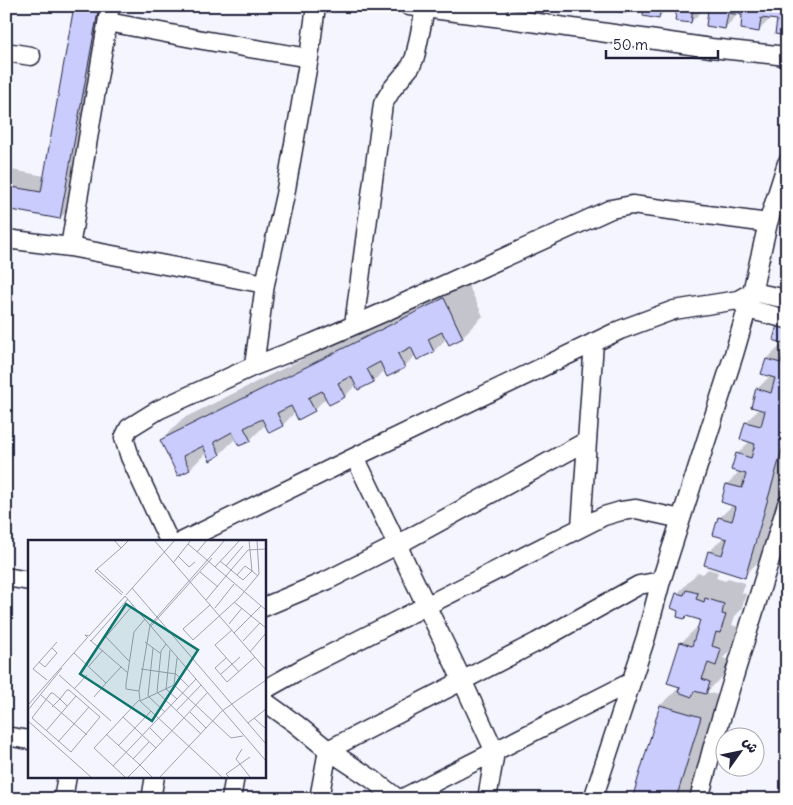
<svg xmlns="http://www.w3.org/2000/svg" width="793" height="805" viewBox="0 0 793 805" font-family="Delius,'Playpen Sans Arabic',sans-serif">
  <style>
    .shadow { fill: #0003 }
    .building { fill: #caccfe; stroke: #22223b }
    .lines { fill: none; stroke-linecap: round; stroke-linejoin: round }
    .minor-casing { stroke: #22223b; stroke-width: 21 }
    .minor { stroke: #fff; stroke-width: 18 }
    .inset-road { fill: none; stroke: #a0a1b1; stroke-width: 1 }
    .view { fill: #0f766e; fill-opacity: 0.15; stroke: #0f766e; stroke-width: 2.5 }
    .inset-edge { fill: none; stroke: #22223b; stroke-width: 2.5 }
  </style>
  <rect width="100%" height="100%" fill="#f4f5ff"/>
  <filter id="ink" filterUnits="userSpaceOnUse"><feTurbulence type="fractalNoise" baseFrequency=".02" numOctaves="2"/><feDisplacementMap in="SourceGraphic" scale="10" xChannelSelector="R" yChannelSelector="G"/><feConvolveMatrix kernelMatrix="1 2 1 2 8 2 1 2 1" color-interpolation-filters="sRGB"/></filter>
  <g filter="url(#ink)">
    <path class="shadow" d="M76,6H110L75,203L60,218L6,208V169L45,176Z
      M646,6H670L659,17Z
      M678,6H787L778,19L771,18L759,30L744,14L739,13L725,28L710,9L705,8L691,22Z
      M465,278L483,316L462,337L447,338L434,351L418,358L416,355L404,367L385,370L373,381L357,384L345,396L330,403L327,397L314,410L295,412L283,425L270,431L266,424L250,440L236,438L220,454L210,459L207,452L190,469L178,474L161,440L182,419Z
      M787,314V482L765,555L744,576L709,552L724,537L719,518L733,505L727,484L740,471L737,454L750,441L746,422L760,408L757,389L771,375L767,359L784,342Z
      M708,569L718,572L716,578L725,581L728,578L745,583L742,593L746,594L741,610L735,616L732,625L741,628L737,643L723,658L730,661L727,672L707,692L721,696L690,799H633L661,705L681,686V643L700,624L702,620L687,615L685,618L677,594L698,572L703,574Z"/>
    <path class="building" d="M74,6H99L60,219L6,209V186L41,192Z
      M609,6H626V13L609,10Z
      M644,6H661L659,19L643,16Z
      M677,6H787V36L775,34L777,20L761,18L759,32L741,29L742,15L728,13L725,29L706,26L708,10L693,8L691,23L675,21Z
      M444,298L463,338L449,345L442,332L428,339L434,352L417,360L411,347L398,354L405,368L387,377L380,362L367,369L374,382L358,390L351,376L338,383L345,397L329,405L322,391L308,398L315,411L298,420L291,406L277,413L283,426L269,433L262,419L244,428L251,441L239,446L232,432L214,442L220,455L210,461L203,446L183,456L190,470L178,476L160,440Z
      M778,321L787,324V433L745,578L704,565L708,551L722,555L727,539L713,535L718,517L732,521L736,507L721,502L726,484L742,488L746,474L731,470L736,453L751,458L755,444L740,439L745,422L761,426L765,411L751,407L756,388L771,393L775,378L761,374L766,359L781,363L786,344L773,340Z
      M686,590L698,593L696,599L704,602L705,598L724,604L722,614L726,615L720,633L716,632L712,646L721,649L716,666L708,663L702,679L710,682L706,694L694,691L692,697L678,692L680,687L667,683L680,642L692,646L700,620L686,616L685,619L677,617L678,611L671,608L676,593L684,595Z
      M660,705L701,717L676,799H632Z"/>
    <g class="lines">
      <g class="minor-casing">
        <path id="minor" d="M110,6L70,247L265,284
          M409,6L524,21L711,48L787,56
          M108,22L197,39L309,58
          M6,52L31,56
          M6,239L70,247
          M739,300L747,309L787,319
          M354,325L383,104L392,89L411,66L415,57L425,9
          M254,366L265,284L285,195L309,58L316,6
          M355,457L462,680L495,752L487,799
          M581,527L594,342
          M169,541L130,457L124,438L129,428L158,410L254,366L313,343L382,313L611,209L632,205L768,223
          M183,541L355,457L620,330L674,310L738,300L752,292L787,299
          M6,577L29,581
          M264,607L328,580L397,545L587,441
          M264,690L305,667L604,516L621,511L636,509L681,519
          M264,701L296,724L328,750L372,779L398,799
          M6,736L29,740
          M63,799L67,776
          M151,799L155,776
          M231,799L235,776
          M319,799L328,750L537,642L639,585L661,581
          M401,799L631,682
          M593,799L646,637L661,581L734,354L752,292L768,223L787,163
          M699,799L715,738L787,504"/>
      </g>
      <use href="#minor" class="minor"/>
    </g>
  </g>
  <g transform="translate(28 540)">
    <rect width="238" height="238" fill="#f4f5ff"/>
    <path class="inset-road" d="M86,0L93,8L101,0M126,0L238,130M221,0L224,31L230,36M160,4L238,70M169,12L179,0M150,16L161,27L167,22M192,21L203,30L220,10L238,9M145,23L163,0M198,26L215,6M187,27L212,0M69,29L67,31L94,55M69,29L95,53M69,29L93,8M172,32L190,47M104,48L238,204M98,55L147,0M97,56L238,221M178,60L203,30L215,40L224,31L217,26L209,35M206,62L238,88M182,65L155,89L165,100L211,58L231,34L229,0M187,68L206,44M201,84L214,68M123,86L184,18M204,90L187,105L211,132M206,93L233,66M78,97L101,121M60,98L57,95L61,96L97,56M62,100L100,133M63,101L100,59M215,101L232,83M117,102L132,113M138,104L133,111L129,152L173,194M70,106L105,65M125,108L120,156L137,172M142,110L138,149L149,159M222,112L238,93M46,113L78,143L93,127M198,118L187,128L199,142L227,117M11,122L17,127L29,113L24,108M61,126L75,110M113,129L148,134L161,147M193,134L212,117M31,135L83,181M19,140L5,129L29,102M146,145L203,198L215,196M146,145L149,118M46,149L59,135M111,151L98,149V144L106,92L117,79M13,155L59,195M66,157L78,143M112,161L146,145M0,165L59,98M24,167L32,159L39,150H41L72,177L43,212L4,178L23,153H25L32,159L39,166M0,170L34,128M148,171L173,145M162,172L178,188M95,177L128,208M226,178L238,189M0,181L63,237M220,183L238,169M122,188L135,201M18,191L48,156M78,194L112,225L179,153M30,202L61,167M90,206L123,171M214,209L208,219L222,237M105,219L121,202M85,226L168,139M97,237L66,208L111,160M100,237L112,225L124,237M132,237L194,171L238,140M194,237L112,161L111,151L122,85L197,0M201,237L198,234L222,217"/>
    <path class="view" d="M98,64L170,110L124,181L52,134Z"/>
    <rect width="238" height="238" class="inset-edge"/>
  </g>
  <rect width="793" height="805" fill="none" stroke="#fff" stroke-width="25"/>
  <rect x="12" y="12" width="768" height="780" fill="none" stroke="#22223b" stroke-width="2" filter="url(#ink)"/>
  <g transform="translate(740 752) rotate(57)"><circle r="24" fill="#ffffff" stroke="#a7a7b1"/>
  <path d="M0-4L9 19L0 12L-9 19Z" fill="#22223b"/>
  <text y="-8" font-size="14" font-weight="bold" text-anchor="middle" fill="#22223b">ش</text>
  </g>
  <path d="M606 50v8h112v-8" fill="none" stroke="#22223b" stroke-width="2.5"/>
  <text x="613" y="50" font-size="15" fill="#22223b" stroke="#ffffff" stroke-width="4" paint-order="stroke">50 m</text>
</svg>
